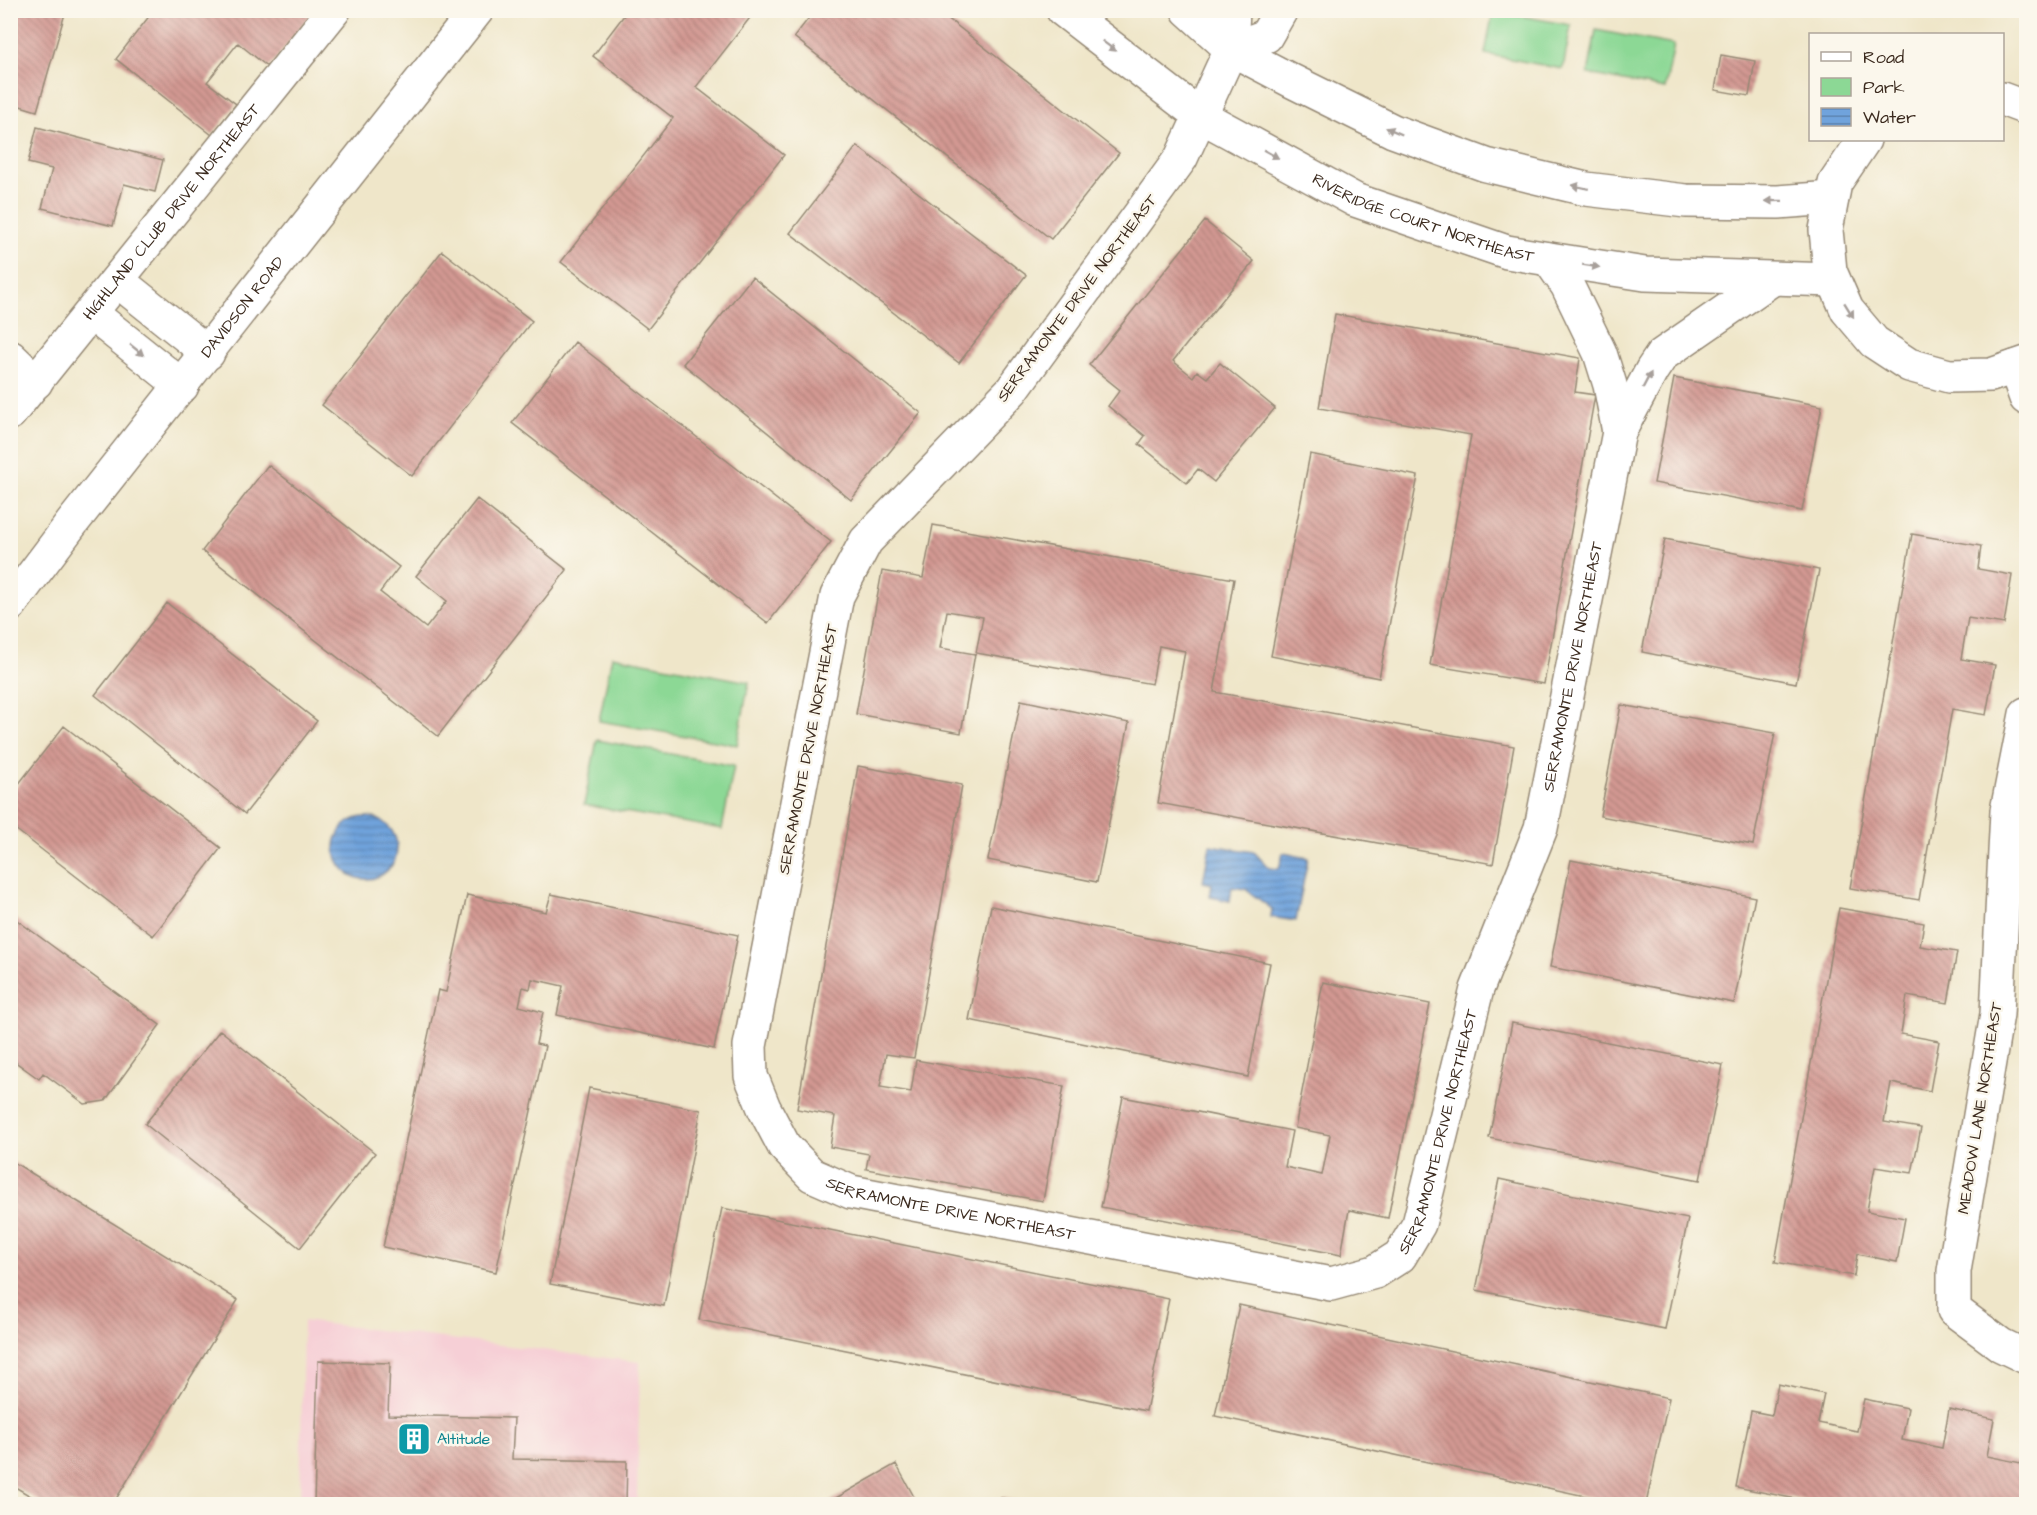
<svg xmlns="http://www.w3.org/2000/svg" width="2037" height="1515" viewBox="0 0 2037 1515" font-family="'Architects Daughter',sans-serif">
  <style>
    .built { fill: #f6cfd6 }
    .green { fill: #8cd895; stroke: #64815a; stroke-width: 1.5 }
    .water { fill: url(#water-rules); stroke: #56667d; stroke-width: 1.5 }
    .building { fill: url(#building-back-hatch) }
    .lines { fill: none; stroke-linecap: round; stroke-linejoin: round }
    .street-casing { stroke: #958874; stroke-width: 36 }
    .street { stroke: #fff; stroke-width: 33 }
    .oneway { fill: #a79f9a }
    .labels { text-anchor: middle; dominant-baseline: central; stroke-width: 5; stroke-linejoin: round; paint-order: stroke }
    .street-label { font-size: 16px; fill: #3b2a1e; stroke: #fbf7ec }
    .culture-label { font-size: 16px; fill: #0d838f; stroke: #fbf7ec; text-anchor: start }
  </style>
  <defs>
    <pattern id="water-rules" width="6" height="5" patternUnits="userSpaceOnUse" patternTransform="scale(1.5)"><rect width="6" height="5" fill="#70a3dc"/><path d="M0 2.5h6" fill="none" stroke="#5d85b2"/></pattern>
    <pattern id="building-back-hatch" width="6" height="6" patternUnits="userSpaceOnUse" patternTransform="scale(1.5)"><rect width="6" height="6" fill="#d39993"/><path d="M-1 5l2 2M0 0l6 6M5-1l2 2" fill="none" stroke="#ac7d77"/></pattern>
  </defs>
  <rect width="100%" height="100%" fill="#fbf7ec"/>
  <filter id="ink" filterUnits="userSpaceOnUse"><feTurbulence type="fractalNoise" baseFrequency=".0167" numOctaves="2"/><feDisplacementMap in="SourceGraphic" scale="12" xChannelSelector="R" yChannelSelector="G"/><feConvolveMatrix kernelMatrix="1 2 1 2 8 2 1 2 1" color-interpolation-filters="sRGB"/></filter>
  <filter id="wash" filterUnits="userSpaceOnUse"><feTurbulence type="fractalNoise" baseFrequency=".008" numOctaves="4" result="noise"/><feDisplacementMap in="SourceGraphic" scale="24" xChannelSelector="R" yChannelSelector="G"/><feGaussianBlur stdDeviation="1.35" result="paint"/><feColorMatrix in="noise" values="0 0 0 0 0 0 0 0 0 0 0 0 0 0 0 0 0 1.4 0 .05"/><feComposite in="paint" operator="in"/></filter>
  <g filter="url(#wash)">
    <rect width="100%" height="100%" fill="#efe6c9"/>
    <path class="built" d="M303,1321L640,1362L637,1504H300Z"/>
    <path class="green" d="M1493,11L1571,25L1563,69L1485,54Z
      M1596,30L1674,45L1665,89L1588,74Z
      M612,656L749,682L737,745L599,721Z
      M597,740L734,766L722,829L584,805Z"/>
    <path class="water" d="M335 848a31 31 0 1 1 62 0a31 31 0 1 1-62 0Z
      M1210,845L1254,852L1269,868L1279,869L1283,853L1308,858L1296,921L1271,917L1272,909L1245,889L1232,887L1230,901L1210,897L1212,884L1203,882Z"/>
    <g id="blocks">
      <path class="building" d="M10,10H66L37,111L10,103Z
        M154,10H314L269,68L238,43L207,82L236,104L212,135L116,59Z
        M628,10H756L696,87L784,155L648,329L561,262L673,118L593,56Z
        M815,10H937L1119,153L1051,239L794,37Z
        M1721,55L1755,61L1749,96L1715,90Z
        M37,127L163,160L155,192L124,184L113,226L42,208L52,169L28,163Z
        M857,146L1026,275L959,363L790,233Z
        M1205,221L1254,261L1173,361L1193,377L1197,371L1207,378L1220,363L1275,408L1214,482L1198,469L1187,483L1139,444L1145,436L1108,406L1120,390L1089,365Z
        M442,251L532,321L412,476L322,405Z
        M752,277L921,413L851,500L683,364Z
        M1335,314L1580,358L1575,392L1595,395L1544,684L1430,665L1471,435L1319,408Z
        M575,342L831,542L768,623L512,423Z
        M1674,378L1822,406L1802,511L1654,483Z
        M1310,454L1418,476L1379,678L1271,656Z
        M268,465L399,567L380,592L426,628L447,601L416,576L477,499L567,570L438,736L202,551Z
        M933,525L1234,579L1214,692L1514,746L1493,864L1158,803L1185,651L1159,646L1152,684L976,653L983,617L947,611L940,648L975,654L961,733L856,714L882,571L923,578Z
        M1912,534L1981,546L1978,569L2012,575L2004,624L1968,618L1961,659L1995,665L1986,715L1952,709L1919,900L1850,888Z
        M1665,539L1819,570L1796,683L1642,652Z
        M167,603L317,721L245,814L95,695Z
        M1021,700L1129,723L1097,882L988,860Z
        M1621,705L1775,733L1753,845L1600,816Z
        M64,726L221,848L153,936L10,825V795Z
        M858,766L962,785L914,1058L886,1054L880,1087L911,1092L916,1060L1064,1086L1043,1201L866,1169L869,1154L830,1147L835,1116L797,1109Z
        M1571,860L1755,897L1734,1003L1550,967Z
        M551,894L738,935L714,1049L557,1015L563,986L532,979L530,989L523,987L519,1006L543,1012L536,1044L545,1046L496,1272L383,1247L438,990L446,992L467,895L546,912Z
        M991,906L1270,963L1248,1077L969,1020Z
        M1839,908L1924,923L1920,946L1957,952L1948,1003L1907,996L1901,1034L1939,1041L1930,1091L1891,1083L1884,1122L1921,1128L1912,1173L1875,1167L1871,1188L1867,1211L1905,1218L1897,1262L1857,1254L1854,1276L1775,1262Z
        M10,915L160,1025L105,1101L85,1104L43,1073L39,1079L10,1058Z
        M1323,982L1430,1004L1388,1218L1349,1210L1341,1255L1101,1207L1123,1097L1292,1131L1285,1167L1322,1175L1330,1135L1295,1128Z
        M1512,1023L1723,1065L1700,1180L1489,1138Z
        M220,1030L375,1153L300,1248L145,1124Z
        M589,1088L701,1110L664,1306L550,1284Z
        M10,1160L238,1300L113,1504H44L10,1484Z
        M1499,1179L1688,1219L1665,1329L1476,1290Z
        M722,1208L1169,1299L1146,1411L699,1320Z
        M1239,1305L1669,1398L1646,1504H1622L1215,1416Z
        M318,1361L390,1363L388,1415L514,1418L512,1459L627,1461L626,1504H314Z
        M1778,1384L1824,1394L1818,1423L1857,1431L1864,1399L1908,1408L1902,1440L1942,1448L1949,1409L1994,1419L1987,1456L2026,1464V1504H1822L1736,1487L1751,1411L1772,1415Z
        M896,1464L918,1504H831L829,1502Z
        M1001,1498L1028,1503V1504H1000Z"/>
    </g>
  </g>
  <g filter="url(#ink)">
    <use href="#blocks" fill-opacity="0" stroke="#958874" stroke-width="1.5"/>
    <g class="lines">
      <g class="street-casing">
        <g id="street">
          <path id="s1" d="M1063,10L1199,115L1355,200L1507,252L1549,259L1645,274L1833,280"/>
          <path d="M1188,10L1231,49L1290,80L1393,131L1486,165L1586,189L1686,201L1778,202L1832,198"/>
          <path id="s2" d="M1233,10L1231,49L1181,158L1012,390L866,541L837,596L750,1046L751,1076L764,1108L784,1146L812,1175L851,1192L1331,1284L1375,1272L1400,1256L1419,1224L1477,989L1541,828L1619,432L1652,370L1662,355L1772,279"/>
          <path d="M1231,49L1266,36L1281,10"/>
          <path d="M2002,99L2026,108"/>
          <path d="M1864,140L1835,183L1826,230L1830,271L1847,310L1874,342L1909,365L1949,376L1991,375L2026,363"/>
          <path d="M1549,259L1567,285L1600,353L1610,385L1619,432"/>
          <path d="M118,281L208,353"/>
          <path d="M92,314L182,386"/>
          <path d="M10,357L36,382"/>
          <path d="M2015,367L2026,398"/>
          <path id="s3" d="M10,413L334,10"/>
          <path id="s4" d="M10,605L72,523L477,10"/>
          <path d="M2026,714L2007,811L1997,1014L1954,1271V1310L2001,1345L2026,1357"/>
        </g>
      </g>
      <use href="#street" class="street"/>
    </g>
    <defs><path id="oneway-solid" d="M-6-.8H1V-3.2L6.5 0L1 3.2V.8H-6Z" transform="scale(1.5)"/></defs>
    <g class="oneway">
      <use href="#oneway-solid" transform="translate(1109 46) rotate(37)"/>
      <use href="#oneway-solid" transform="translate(1394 131) rotate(-157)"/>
      <use href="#oneway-solid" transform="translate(1271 154) rotate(29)"/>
      <use href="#oneway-solid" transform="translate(1580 187) rotate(-168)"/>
      <use href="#oneway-solid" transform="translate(1774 201) rotate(179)"/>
      <use href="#oneway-solid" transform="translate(1591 266) rotate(9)"/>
      <use href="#oneway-solid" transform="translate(1849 310) rotate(58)"/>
      <use href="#oneway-solid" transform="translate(137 350) rotate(39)"/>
      <use href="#oneway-solid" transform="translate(1647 380) rotate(-62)"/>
    </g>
  </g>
  <defs>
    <g id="building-square" transform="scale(1.725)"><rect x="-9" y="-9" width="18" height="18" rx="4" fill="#0f9aa8" stroke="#fbf7ec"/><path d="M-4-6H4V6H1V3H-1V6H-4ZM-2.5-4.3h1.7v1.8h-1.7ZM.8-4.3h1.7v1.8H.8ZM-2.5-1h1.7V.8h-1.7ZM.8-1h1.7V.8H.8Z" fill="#fff"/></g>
  </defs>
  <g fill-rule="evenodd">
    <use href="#building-square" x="414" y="1439"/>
  </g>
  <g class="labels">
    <g class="street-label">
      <text stroke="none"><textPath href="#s3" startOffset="258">HIGHLAND CLUB DRIVE NORTHEAST</textPath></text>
      <text stroke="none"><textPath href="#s1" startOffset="420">RIVERIDGE COURT NORTHEAST</textPath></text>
      <text transform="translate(1077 298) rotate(-53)">SERRAMONTE DRIVE NORTHEAST</text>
      <text stroke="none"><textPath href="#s4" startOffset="378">DAVIDSON ROAD</textPath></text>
      <text stroke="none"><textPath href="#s2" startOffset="2548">SERRAMONTE DRIVE NORTHEAST</textPath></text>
      <text transform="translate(808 749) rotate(-79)">SERRAMONTE DRIVE NORTHEAST</text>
      <text transform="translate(1980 1108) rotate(-81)">MEADOW LANE NORTHEAST</text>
      <text stroke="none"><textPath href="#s2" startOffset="2062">SERRAMONTE DRIVE NORTHEAST</textPath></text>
      <text stroke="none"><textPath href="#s2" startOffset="1468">SERRAMONTE DRIVE NORTHEAST</textPath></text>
    </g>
    <g class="culture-label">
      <text x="437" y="1439">Altitude</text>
    </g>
  </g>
  <rect width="2037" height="1515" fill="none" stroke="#fbf7ec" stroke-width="36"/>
  <rect x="1809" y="33" width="195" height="108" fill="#fbf7ec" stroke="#aea59a" stroke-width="1.5"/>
  <rect x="1821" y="52" width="30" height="9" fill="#ffffff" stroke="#aea59a" stroke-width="1.5"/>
  <text x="1863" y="63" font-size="18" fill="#3b2a1e">Road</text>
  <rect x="1821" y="78" width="30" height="18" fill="#8cd895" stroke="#aea59a" stroke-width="1.5"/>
  <text x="1863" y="93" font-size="18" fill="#3b2a1e">Park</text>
  <rect x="1821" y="108" width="30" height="18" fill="url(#water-rules)" stroke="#aea59a" stroke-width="1.5"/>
  <text x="1863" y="123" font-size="18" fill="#3b2a1e">Water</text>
</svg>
